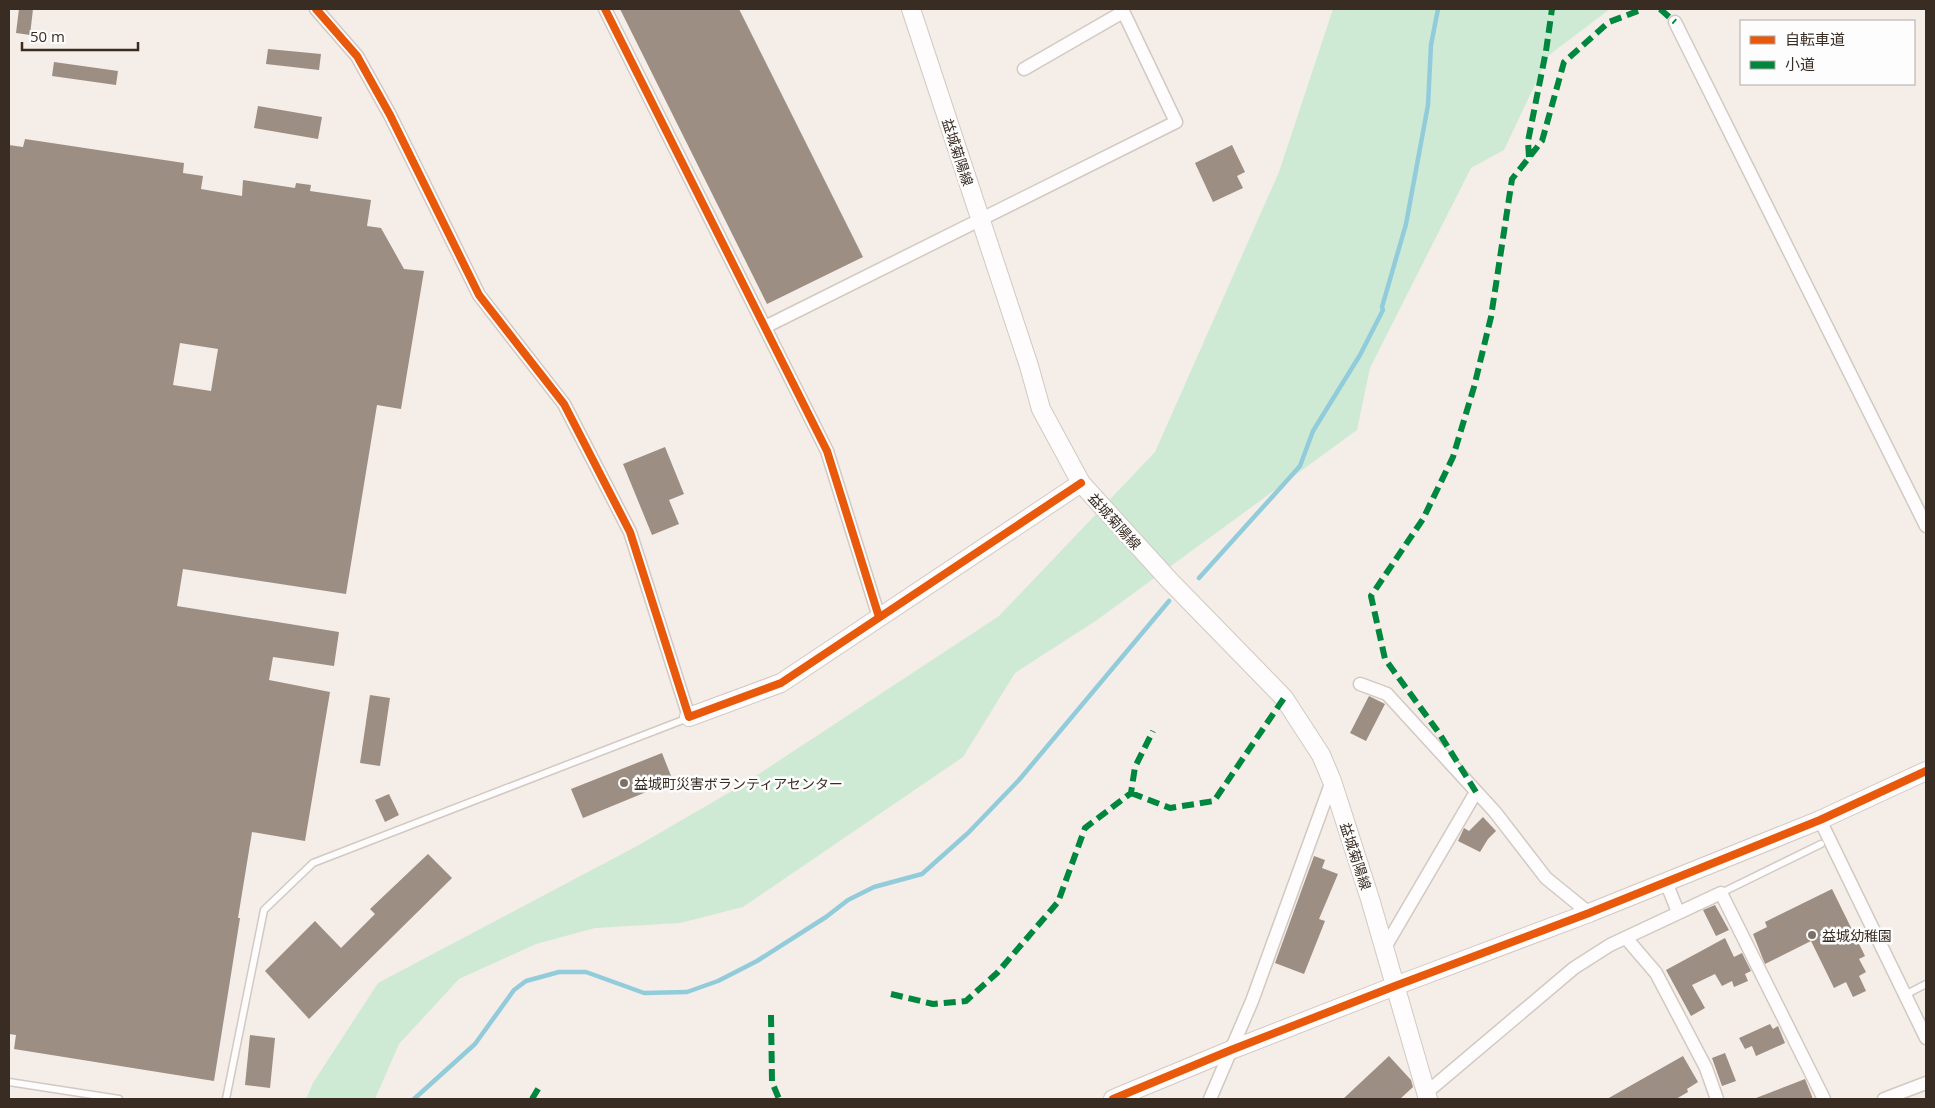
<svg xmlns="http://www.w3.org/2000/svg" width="1935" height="1108" viewBox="0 0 1935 1108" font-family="'Open Sans','Noto Sans JP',sans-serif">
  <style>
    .green { fill: #cfead4 }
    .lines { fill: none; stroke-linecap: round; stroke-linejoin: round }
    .stream { stroke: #92ccdb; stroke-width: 4.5 }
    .building { fill: #9c8e83; fill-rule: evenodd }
    .lane-casing { stroke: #d2c9c2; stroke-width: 9 }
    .street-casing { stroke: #d2c9c2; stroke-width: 15 }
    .secondary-casing { stroke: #d2c9c2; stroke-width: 20 }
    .lane { stroke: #fefcfc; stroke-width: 6 }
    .street { stroke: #fefcfc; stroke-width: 12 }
    .secondary { stroke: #fefcfc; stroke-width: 18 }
    .quiet { stroke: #00873e; stroke-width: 6; stroke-dasharray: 12 6; stroke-linecap: butt }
    .cycleway-casing { stroke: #fdfdfd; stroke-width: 11 }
    .cycleway { stroke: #e8590c; stroke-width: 8 }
    .poi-dot { fill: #7b7068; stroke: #fdfdfd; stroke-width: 2 }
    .labels { text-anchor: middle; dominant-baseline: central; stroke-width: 5; stroke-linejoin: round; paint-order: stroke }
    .street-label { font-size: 14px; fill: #392c23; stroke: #fdfdfd }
    .poi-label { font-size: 14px; fill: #392c23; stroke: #fdfdfd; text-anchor: start }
  </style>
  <rect width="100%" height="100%" fill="#f5ede8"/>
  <path class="green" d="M1333,9H1610L1549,55L1504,150L1471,168L1370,368L1357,430L1097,620L1015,673L963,757L743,907L680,923L595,928L536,944L459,979L399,1044L375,1099H306L313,1083L378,983L639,845L742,785L999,616L1155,452L1279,172Z"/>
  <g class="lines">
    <path class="stream" d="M1199,578L1300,466L1313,431L1360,355L1383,310L1382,307L1406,224L1428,105L1431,45L1438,9
      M414,1099L475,1044L514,990L526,981L559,972H586L644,993L687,992L718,981L757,961L826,917L848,900L874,887L922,874L968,833L1019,780L1169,601"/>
  </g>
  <path class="building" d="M19,9H33L30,35L16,33Z
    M620,9H739L863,257L767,304Z
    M268,49L321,54L319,70L266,64Z
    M54,62L118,71L116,85L52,76Z
    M258,106L322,117L318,139L254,128Z
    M25,139L184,163L183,173L203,176L201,189L242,196L243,180L295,188L296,183L311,185L310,191L371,200L367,226L381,228L404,269L424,271L401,409L377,405L346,594L183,569L177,606L339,632L334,666L273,657L269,680L330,692L305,841L252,832L238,918H240L214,1081L14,1049L16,1035L9,1034V145L23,147ZM180,343L218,349L211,391L173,385Z
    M1232,145L1245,172L1237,176L1243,188L1213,202L1195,163Z
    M665,447L684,494L669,500L679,524L652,535L623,464Z
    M370,695L390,698L380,766L360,763Z
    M1369,696L1385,704L1366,741L1350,733Z
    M662,753L673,781L583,818L571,789Z
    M389,794L399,815L385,822L375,800Z
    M1483,817L1496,831L1488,839L1480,852L1458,841L1464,828L1469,831Z
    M428,854L452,878L309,1019L265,971L315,921L341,948L375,914L370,909Z
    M1314,856L1325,860L1322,868L1338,874L1319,919L1325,921L1304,974L1275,963Z
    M1832,889L1865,956L1859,959L1866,972L1859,976L1866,991L1853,997L1846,982L1834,988L1811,941L1765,964L1753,934L1767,927L1765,922Z
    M1715,905L1729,930L1716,936L1703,910Z
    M1725,938L1734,957L1742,953L1751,971L1745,974L1748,981L1734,987L1732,981L1722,986L1715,974L1692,985L1705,1008L1691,1016L1666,970Z
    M1770,1024L1773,1029L1778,1026L1785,1043L1756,1056L1752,1046L1745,1049L1739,1038Z
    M250,1035L275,1038L270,1088L245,1085Z
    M1725,1053L1736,1081L1722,1086L1712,1058Z
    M1389,1056L1411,1080L1413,1087L1400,1099H1343Z
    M1683,1056L1698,1082L1687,1089L1688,1092L1676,1099H1607Z
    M1805,1079L1813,1099H1756V1098Z"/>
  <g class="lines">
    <g class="lane-casing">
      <path id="lane" d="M1721,893L1821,844
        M1905,995L1926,984
        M9,1082L119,1099
        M226,1099L264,910L313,863L688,718"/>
    </g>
    <g class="street-casing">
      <path id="street" d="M316,9L357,56L390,115L479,295L564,404L630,532L689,717
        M605,9L827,451L879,617
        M1675,22L1926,526
        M1024,69L1123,12
        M765,327L1176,122L1122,9
        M1360,684L1387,694L1495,812L1546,878L1589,913
        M1820,820L1926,1038
        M1666,882L1678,912
        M1626,938L1656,973L1706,1068L1717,1099
        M1384,949L1476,792
        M1426,1093L1574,968L1610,945L1721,893L1824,1099
        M1210,1099L1252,1001L1332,781
        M1884,1099L1926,1083"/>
    </g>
    <g class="secondary-casing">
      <path id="secondary" d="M911,9L1029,366L1041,409L1081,483L1170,581L1284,698L1321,755L1332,781L1370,899L1428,1099
        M689,717L781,683L1081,483
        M1113,1099L1231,1050L1395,986L1589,913L1820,820L1926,771"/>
    </g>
    <use href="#lane" class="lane"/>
    <use href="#street" class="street"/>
    <use href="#secondary" class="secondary"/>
    <path class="quiet" d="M1660,9L1675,22
      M1529,157L1528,141L1546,51L1552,9
      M1476,792L1439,733L1385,659L1371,596L1423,519L1453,457L1474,387L1491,317L1512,179L1542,141L1564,62L1609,22L1643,9
      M1131,793L1170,808L1214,801L1284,698
      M891,994L933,1004L966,1001L997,973L1058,902L1085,828L1131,793L1135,767L1153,731
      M771,1015L772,1082L779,1099
      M532,1099L541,1084"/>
    <g class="cycleway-casing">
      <path id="cycleway" d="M316,9L357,56L390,115L479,295L564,404L630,532L689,717L781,683L1081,483
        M605,9L827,451L879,617
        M1113,1099L1231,1050L1395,986L1589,913L1820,820L1926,771"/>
    </g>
    <use href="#cycleway" class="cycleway"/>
  </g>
  <g class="poi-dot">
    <circle cx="624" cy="783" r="5"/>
    <circle cx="1812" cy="935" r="5"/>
  </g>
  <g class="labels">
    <g class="street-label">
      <text transform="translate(958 152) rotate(72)">益城菊陽線</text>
      <text transform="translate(1115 521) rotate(48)">益城菊陽線</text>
      <text transform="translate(1356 856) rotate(72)">益城菊陽線</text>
    </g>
    <g class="poi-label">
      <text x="634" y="783">益城町災害ボランティアセンター</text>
      <text x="1822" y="935">益城幼稚園</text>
    </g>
  </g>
  <rect width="1935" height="1108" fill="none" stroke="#392c23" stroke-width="20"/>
  <rect x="1740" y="20" width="175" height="65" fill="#fdfdfd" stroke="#afa9a6"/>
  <rect x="1750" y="36" width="25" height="8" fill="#e8590c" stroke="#afa9a6"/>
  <text x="1785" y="45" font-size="15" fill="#392c23">自転車道</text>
  <rect x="1750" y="61" width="25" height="8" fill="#00873e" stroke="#afa9a6"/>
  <text x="1785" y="70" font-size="15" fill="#392c23">小道</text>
  <path d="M22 42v8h116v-8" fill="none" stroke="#392c23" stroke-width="2.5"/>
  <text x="30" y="42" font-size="15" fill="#392c23" stroke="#fdfdfd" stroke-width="4" paint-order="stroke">50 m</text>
</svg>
